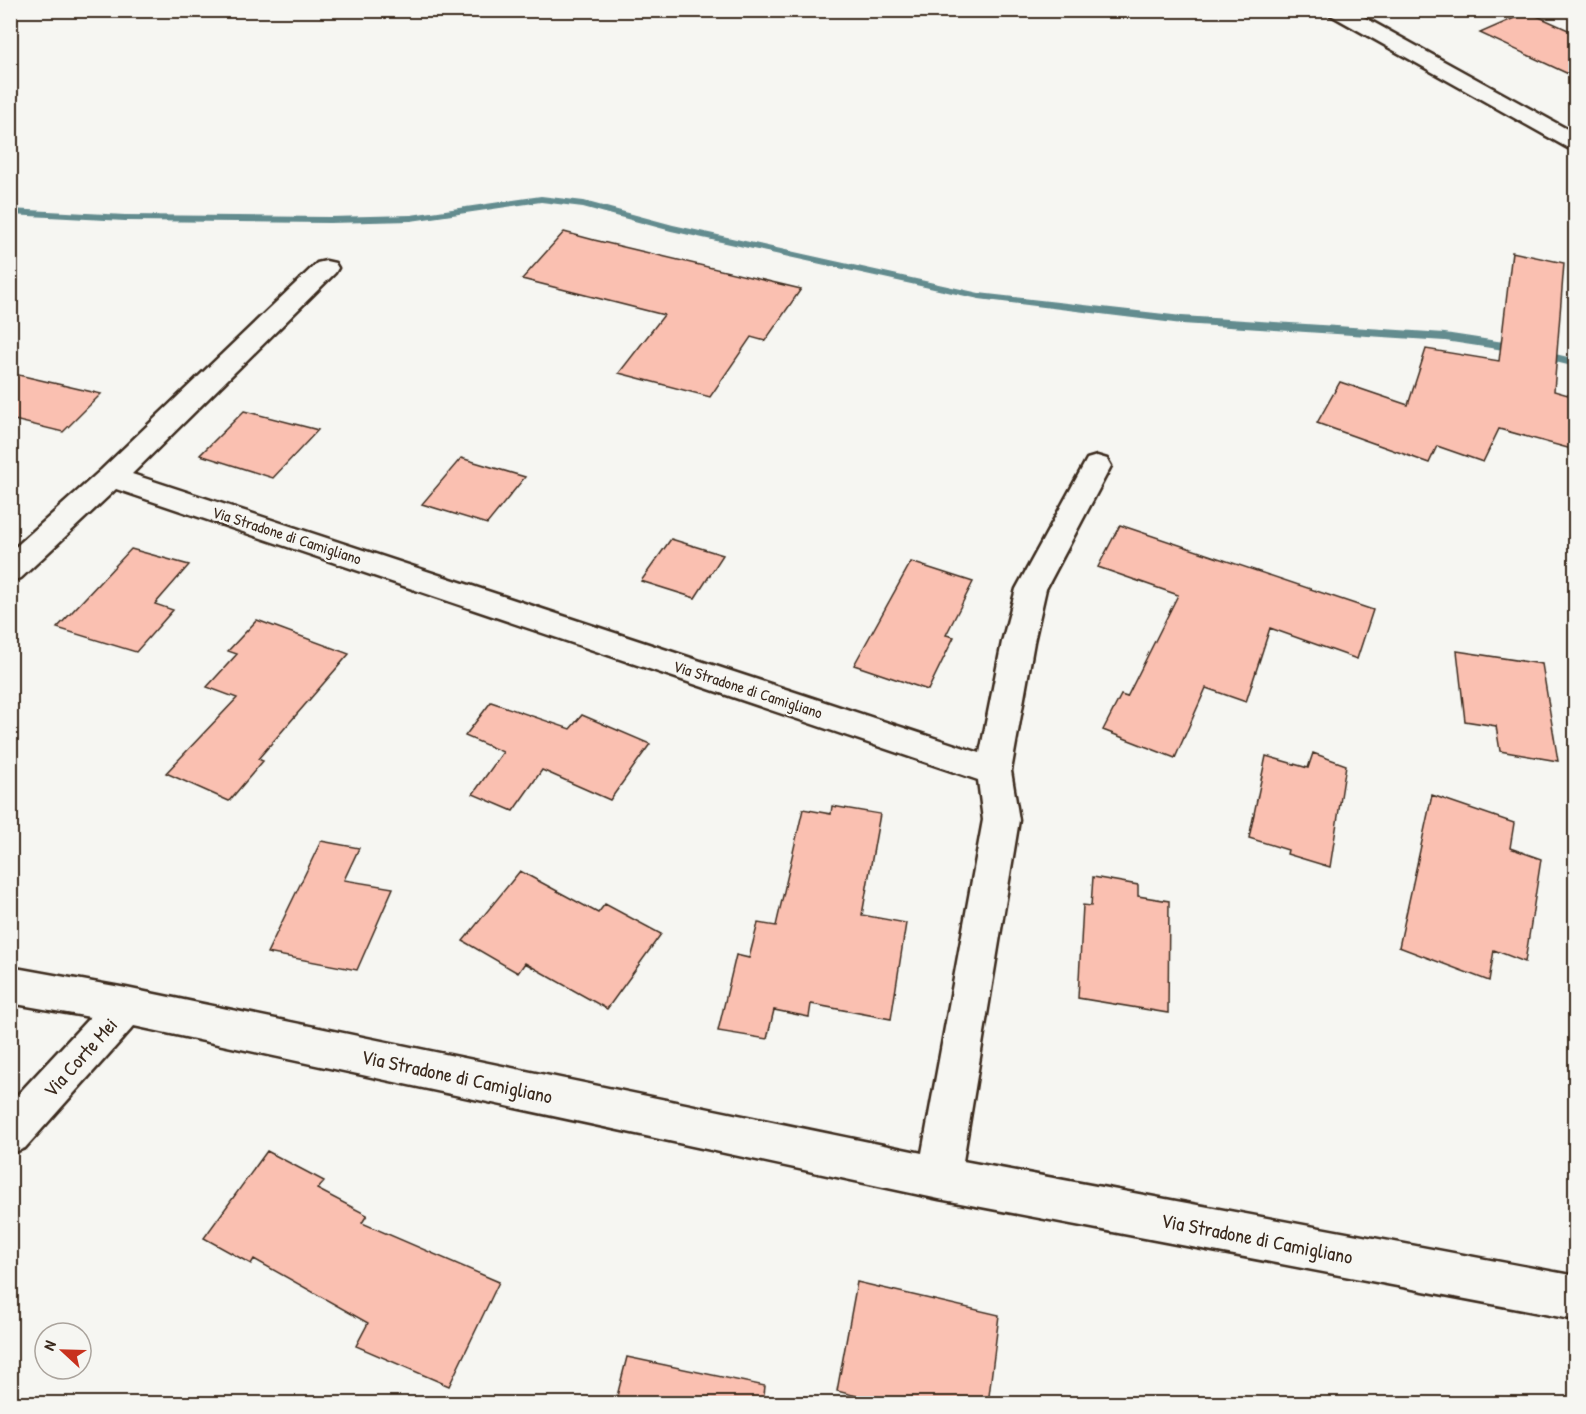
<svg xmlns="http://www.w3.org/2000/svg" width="1586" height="1414" viewBox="0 0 1586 1414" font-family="'Patrick Hand',sans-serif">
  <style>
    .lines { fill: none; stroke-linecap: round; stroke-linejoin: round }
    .stream { fill: #648c8f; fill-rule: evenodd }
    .building { fill: #fac0b1; stroke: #3b2a1e; stroke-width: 1.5 }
    .minor-casing { stroke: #3b2a1e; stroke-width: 5 }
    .minor { fill: #f6f6f2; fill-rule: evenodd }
    .labels { text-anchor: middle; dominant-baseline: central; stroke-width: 4.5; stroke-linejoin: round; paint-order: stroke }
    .street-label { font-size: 16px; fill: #3b2a1e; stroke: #f6f6f2 }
    .near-street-label { font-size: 20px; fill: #3b2a1e; stroke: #f6f6f2 }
  </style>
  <rect width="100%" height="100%" fill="#f6f6f2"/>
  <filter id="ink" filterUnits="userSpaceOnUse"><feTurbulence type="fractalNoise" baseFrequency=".0167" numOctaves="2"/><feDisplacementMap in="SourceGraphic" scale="12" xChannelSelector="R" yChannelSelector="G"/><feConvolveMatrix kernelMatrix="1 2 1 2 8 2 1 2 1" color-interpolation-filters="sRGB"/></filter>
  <g filter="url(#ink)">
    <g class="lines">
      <path class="stream" d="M541,196L584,201L673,225L979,293L1182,316L1445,333L1510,343L1576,359V367L1510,351L1445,341L1182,324L979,299L671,231L583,207L541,202L411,221L330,223L125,221L10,215V209L125,215L330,217L411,215Z"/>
    </g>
    <path class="building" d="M1528,12L1575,33V77L1480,33Z
      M564,232L594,240L801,289L765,341L751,337L710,397L619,373L664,315L522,279Z
      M1512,252L1564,263L1554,391L1575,397V450L1499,429L1483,462L1437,446L1429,463L1317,423L1340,382L1408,405L1426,349L1499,361Z
      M10,373L101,394L63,432L10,419Z
      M244,411L318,430L273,478L200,455Z
      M461,458L525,477L487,524L422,504Z
      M1120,525L1373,610L1357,659L1270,628L1246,702L1206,688L1175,758L1103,730L1121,695L1127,697L1178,595L1098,567Z
      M671,539L723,555L695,598L641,581Z
      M131,549L189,565L155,604L173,610L136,652L57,628Z
      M911,562L973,582L946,635L954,637L928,690L854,665Z
      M257,620L349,654L258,759L263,761L229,801L166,773L237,698L207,687L237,654L228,651Z
      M1457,651L1542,664L1558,761L1500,751L1496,726L1465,721Z
      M491,702L570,729L582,715L650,744L610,800L542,770L513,811L473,794L503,752L465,736Z
      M1313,753L1346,765L1330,867L1287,854L1288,850L1249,838L1266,756L1308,768Z
      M1432,795L1514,823L1510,848L1541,859L1525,962L1494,950L1489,981L1399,947Z
      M832,806L880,814L862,915L906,923L891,1019L811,1004L809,1017L774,1010L767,1039L718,1031L736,955L749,958L758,923L776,926L803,809L831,814Z
      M321,841L359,848L344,880L393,888L357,970L267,953Z
      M520,871L598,913L605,904L661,934L607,1009L525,963L518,973L463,941Z
      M1093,877L1138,885V896L1169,901L1168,1013L1078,998L1083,905L1091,906Z
      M267,1151L324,1181L317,1189L367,1215L362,1223L499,1282L449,1386L356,1346L368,1323L254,1259L251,1264L204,1238Z
      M857,1282L999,1315L988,1404H888L837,1391Z
      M627,1357L765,1386L763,1404H615Z"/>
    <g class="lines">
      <g class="minor-casing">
        <path id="minor" d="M1327,10H1351L1576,134V149L1568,148L1329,14Z
          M326,261L335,263L338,268L335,273L132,474L980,753L1002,642L1016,589L1087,459L1097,456L1107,459L1111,466L1046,589L1034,642L1011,771L1019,820L963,1161L1576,1276V1320L939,1199L134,1026L25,1148L10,1154V1103L90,1017L10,1003V967L126,988L922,1153L983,820L978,780L116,489L21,578L10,581V552L101,470L317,263Z"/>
      </g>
      <use href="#minor" class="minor"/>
    </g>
  </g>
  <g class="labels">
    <g class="street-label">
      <text transform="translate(287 535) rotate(18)">Via Stradone di Camigliano</text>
      <text transform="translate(748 689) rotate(18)">Via Stradone di Camigliano</text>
    </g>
    <g class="near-street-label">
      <text transform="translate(80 1057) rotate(-48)">Via Corte Mei</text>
      <text transform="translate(457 1076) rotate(12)">Via Stradone di Camigliano</text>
      <text transform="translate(1257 1238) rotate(11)">Via Stradone di Camigliano</text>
    </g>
  </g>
  <rect width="1586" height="1414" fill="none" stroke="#f6f6f2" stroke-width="36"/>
  <rect x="18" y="18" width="1550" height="1378" fill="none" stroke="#3b2a1e" stroke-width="2" filter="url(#ink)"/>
  <g transform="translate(63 1351) rotate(292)"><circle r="28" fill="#f6f6f2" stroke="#aba49d" stroke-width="1.5"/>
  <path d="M0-4.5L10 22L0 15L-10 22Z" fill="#c8321e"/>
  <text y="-9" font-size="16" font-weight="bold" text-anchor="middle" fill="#3b2a1e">N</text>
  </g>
</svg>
